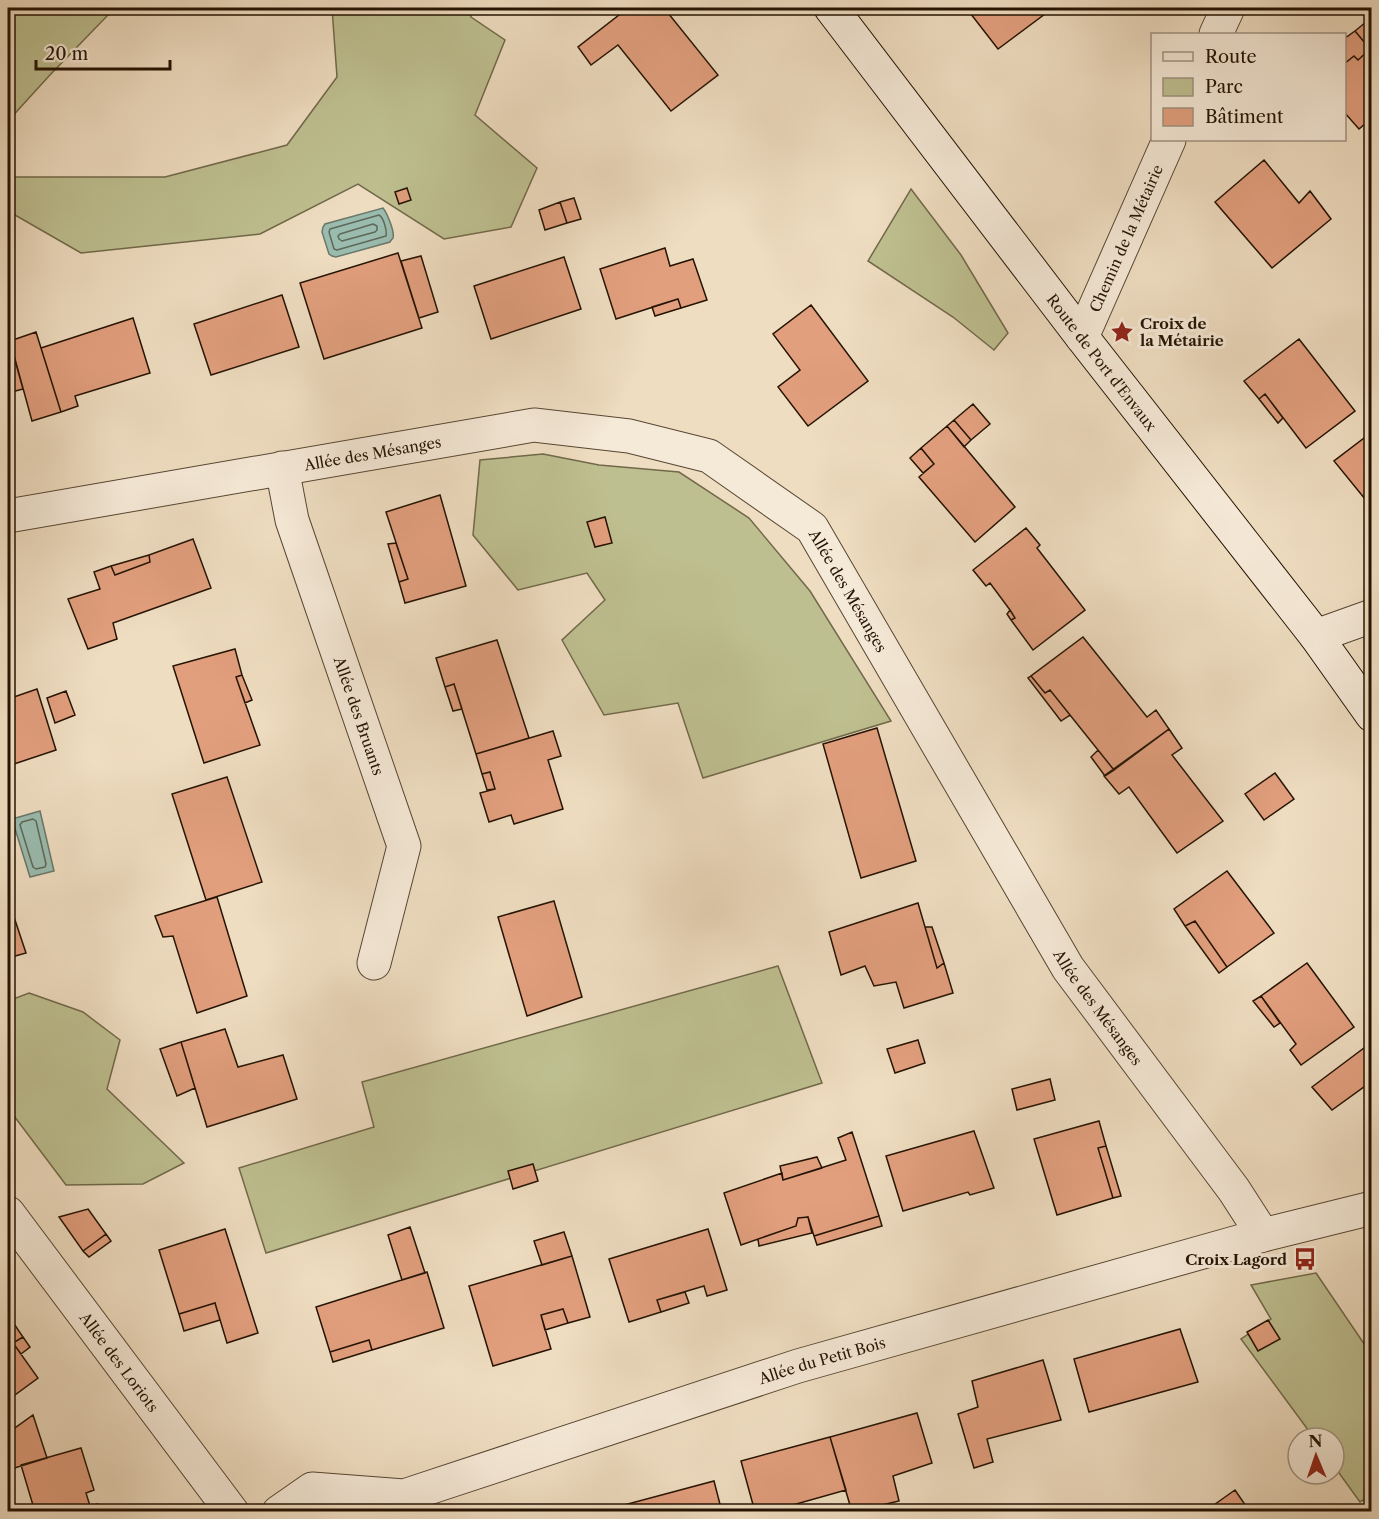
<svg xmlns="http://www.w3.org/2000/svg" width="1379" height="1519" viewBox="0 0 1379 1519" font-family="'Libre Caslon Text',serif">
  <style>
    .green { fill: #bebf90; stroke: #71694a; stroke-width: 1.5 }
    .water { fill: #9abcaf; stroke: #6b786a; stroke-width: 1.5 }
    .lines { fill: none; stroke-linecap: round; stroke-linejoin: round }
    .shore { stroke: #5f6859; stroke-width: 1.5 }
    .building { fill: #e29f7e; stroke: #241303; stroke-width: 1.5 }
    .street-casing { stroke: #574632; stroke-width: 35 }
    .secondary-casing { stroke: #241303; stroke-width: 35 }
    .street { stroke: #f5e9d7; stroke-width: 33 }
    .secondary { stroke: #f5e9d7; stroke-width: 33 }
    .labels { text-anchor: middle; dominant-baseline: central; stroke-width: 6; stroke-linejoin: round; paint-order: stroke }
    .street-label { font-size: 15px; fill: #241303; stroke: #f5e9d7 }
    .poi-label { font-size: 15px; font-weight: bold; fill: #241303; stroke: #f5e9d7; text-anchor: start }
  </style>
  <rect width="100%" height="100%" fill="#efddc1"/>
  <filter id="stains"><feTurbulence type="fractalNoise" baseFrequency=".00333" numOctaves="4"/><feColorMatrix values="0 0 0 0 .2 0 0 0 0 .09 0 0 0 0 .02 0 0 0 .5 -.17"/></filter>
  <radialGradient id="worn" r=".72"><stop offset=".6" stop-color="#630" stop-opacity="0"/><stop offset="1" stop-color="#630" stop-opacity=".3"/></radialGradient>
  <path class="green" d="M8,8H99L109,14L49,76L8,121Z
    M332,8H468L471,17L505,40L475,115L537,168L511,227L444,239L358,184L260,234L81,253L8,211V164L13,177H165L287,145L337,77Z
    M911,189L961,255L1008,333L994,350L953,317L868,261Z
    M543,454L599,465L679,472L749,518L810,591L891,721L703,778L678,703L604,715L562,640L605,600L587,573L518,590L473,535L480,460Z
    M778,966L822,1083L266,1253L239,1168L374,1127L362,1082Z
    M29,993L83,1012L120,1040L107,1089L184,1163L143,1184L66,1185L8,1108V1001Z
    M1316,1273L1371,1354V1495L1360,1502L1334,1466V1438H1314L1241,1339L1271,1319L1251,1285Z"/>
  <path class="water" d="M383,208C387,213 395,232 393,238C392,239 391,240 390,242L336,257L332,256L329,254L322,232L323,227L325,224Z
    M40,811L54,871L30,877L12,819Z"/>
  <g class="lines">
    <path class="shore" d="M379,215C384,218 387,231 386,236L337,250L334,249L329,232L330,229Z
      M373,224L377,226V230L375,232L342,241L339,239L338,236L340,234Z
      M33,819L36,821L46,864L45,867L36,869L33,867L20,825L22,822Z"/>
  </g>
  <path class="building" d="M628,8H654L657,12L664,8L718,75L671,111L618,45L591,65L578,47Z
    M969,8H1053L998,49L967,9Z
    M1372,17V118L1359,129L1344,112V64L1354,56L1358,60L1370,49L1355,31Z
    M1355,31L1370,49L1358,60L1354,56L1344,64V39Z
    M1264,160L1299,203L1310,191L1331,219L1272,268L1215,202Z
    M407,188L411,200L399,204L395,192Z
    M574,198L581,219L567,223L560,202Z
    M560,202L567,223L545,230L539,210Z
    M665,248L670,266L693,259L707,300L681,308L678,299L616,319L600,269Z
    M398,253L422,328L324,359L300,283Z
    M421,256L438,312L419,318L401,261Z
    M564,257L581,309L491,339L474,286Z
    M282,295L299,347L211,375L194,324Z
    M678,299L681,308L655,316L652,307Z
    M811,305L868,381L808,426L778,387L800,370L773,334Z
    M133,318L150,373L75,396L78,406L61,412L41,348Z
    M36,332L61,412L32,421L10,341Z
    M8,335L23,389L8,393Z
    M1299,339L1355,411L1306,448L1265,394L1259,399L1244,381Z
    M1265,394L1283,418L1278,423L1259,399Z
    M973,404L990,424L971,440L954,420Z
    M954,420L971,440L964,447L947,426Z
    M947,426L1015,507L975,542L919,477L934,464L921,448Z
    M1372,432V494L1365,499L1334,461Z
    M921,448L934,464L923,473L910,458Z
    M1372,494V507L1365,499Z
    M440,495L466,586L405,603L399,582L408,579L386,512Z
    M605,517L612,543L595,547L587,522Z
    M1026,528L1040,545L1037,548L1085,610L1033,650L1011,620L1015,618L1010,610L990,583L986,586L973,570Z
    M193,539L211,588L113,623L117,639L88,649L68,599L100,589L94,572L111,566L115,575L150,562L149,555Z
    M396,543L408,579L399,582L388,544Z
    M149,555L150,562L115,575L111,566Z
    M1010,610L1015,618L1011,620L1007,614Z
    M1083,637L1147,717L1156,710L1169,729L1114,770L1050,690L1045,693L1031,676Z
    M497,640L529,738L476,754L454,684L445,687L436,658Z
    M235,649L242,675L236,677L260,745L204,763L173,666Z
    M242,675L252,700L245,703L236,677Z
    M1031,676L1045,693L1050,690L1070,715L1061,721L1028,678Z
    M454,684L462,709L453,711L445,687Z
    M37,689L56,750L8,766V699Z
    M66,691L75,715L55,723L47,698Z
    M877,728L916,861L861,878L823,744Z
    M1169,729L1182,748L1172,755L1223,821L1177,853L1129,787L1119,794L1104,776Z
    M553,731L561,756L548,760L563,809L514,824L511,815L489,822L480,793L495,789L490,772L482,774L476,754Z
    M1098,750L1114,770L1105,776L1091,757Z
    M490,772L495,789L487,790L482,774Z
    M1275,773L1294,799L1264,820L1245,794Z
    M227,777L262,882L206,900L172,794Z
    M1227,871L1274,933L1227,967L1195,921L1185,926L1174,909Z
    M217,897L247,996L197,1013L173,936L163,937L155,916Z
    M554,901L582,997L527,1016L498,917Z
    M918,903L937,968L944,963L953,993L904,1008L896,982L874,986L865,966L841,975L829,932Z
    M14,917L26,953L8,958V919Z
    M1195,921L1227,967L1219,973L1185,926Z
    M925,927H932L944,963L937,968Z
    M1307,963L1354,1027L1301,1065L1290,1050L1296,1044L1261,996Z
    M1261,996L1280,1023L1274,1027L1253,1001Z
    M225,1029L238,1067L283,1055L297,1099L207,1127L181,1042Z
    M918,1040L925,1063L895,1073L887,1049Z
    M181,1042L195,1088L177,1096L160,1049Z
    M1372,1042V1081L1332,1110L1312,1087Z
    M1050,1079L1055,1100L1017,1110L1012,1089Z
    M1099,1121L1106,1146L1098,1148L1113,1198L1057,1215L1034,1139Z
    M974,1131L994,1188L970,1195L968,1192L903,1211L886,1156Z
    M852,1132L879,1216L814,1236L808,1217L798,1218L796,1226L741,1245L724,1193L782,1173L783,1180L846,1160L838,1138Z
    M1106,1146L1121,1196L1113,1198L1098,1148Z
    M817,1157L822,1168L783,1180L780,1166Z
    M533,1164L538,1181L513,1189L508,1171Z
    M88,1209L106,1234L83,1251L59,1217Z
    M879,1216L882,1226L817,1245L814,1236Z
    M808,1217L812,1233L759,1246L758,1239L796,1226L798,1218Z
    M410,1227L425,1273L402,1280L388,1235Z
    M225,1229L258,1333L227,1343L215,1303L179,1314L159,1250Z
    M708,1229L727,1290L707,1296L704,1286L657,1300L661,1312L629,1322L609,1259Z
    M564,1232L572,1256L542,1265L534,1241Z
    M106,1234L111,1241L89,1257L83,1251Z
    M572,1256L590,1317L568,1323L563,1309L541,1315L551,1349L493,1366L469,1286Z
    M427,1272L444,1328L372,1350L369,1340L330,1352L316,1307Z
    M685,1292L689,1303L661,1312L657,1300Z
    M215,1303L220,1320L184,1331L179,1314Z
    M563,1309L568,1323L545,1330L541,1315Z
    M8,1315L23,1337L13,1343L38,1378L8,1400Z
    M1268,1320L1280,1339L1258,1351L1247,1332Z
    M1180,1329L1198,1382L1089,1412L1074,1359Z
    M23,1337L30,1347L21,1354L13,1343Z
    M369,1340L372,1350L333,1362L330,1352Z
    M1043,1360L1061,1420L987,1439L993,1462L974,1468L958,1414L978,1407L972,1381Z
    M917,1413L932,1463L893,1476L899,1501L852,1512L830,1437Z
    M33,1415L47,1458L8,1470V1433Z
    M830,1437L846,1490L768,1512H755L741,1461Z
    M81,1448L94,1490L86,1493L90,1506L98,1504L100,1512H35L21,1465Z
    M714,1481L722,1512H626L624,1505Z
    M1235,1490L1250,1512H1204Z"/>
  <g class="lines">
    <g class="street-casing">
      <g id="street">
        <path d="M1216,34L1228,8"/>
        <path id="s1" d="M1082,337L1169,140"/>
        <path id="s2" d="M282,468L292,520L404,846L374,963"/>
        <path id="s3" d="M8,516L534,425L629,436L709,456L812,528L1068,968L1234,1190L1263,1235"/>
        <path d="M1316,636L1372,616"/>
        <path id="s4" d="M8,1213L232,1512"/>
        <path id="s5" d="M279,1512L312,1489L404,1496L798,1366L1263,1235L1372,1208"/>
      </g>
    </g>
    <g class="secondary-casing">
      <g id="secondary">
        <path id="s6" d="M831,8L1082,337L1316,636L1372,715"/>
      </g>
    </g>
    <use href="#street" class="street"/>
    <use href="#secondary" class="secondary"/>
  </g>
  <defs>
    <g id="sight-bare" transform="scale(1.8)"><path d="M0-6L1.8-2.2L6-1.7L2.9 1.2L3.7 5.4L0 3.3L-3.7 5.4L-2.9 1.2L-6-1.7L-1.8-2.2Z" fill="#8f2418" stroke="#f5e9d7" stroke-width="2.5" paint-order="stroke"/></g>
    <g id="bus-bare" transform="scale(1.8)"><path d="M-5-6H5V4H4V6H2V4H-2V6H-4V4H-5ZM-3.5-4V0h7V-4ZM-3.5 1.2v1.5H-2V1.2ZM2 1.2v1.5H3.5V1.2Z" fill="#8f2418" stroke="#f5e9d7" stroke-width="2.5" paint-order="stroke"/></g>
  </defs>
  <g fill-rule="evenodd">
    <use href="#sight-bare" x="1122" y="332"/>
    <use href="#bus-bare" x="1305" y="1259"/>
  </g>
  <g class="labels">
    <g class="street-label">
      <text stroke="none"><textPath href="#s1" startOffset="108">Chemin de la Métairie</textPath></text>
      <text stroke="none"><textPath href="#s6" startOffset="446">Route de Port d'Envaux</textPath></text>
      <text stroke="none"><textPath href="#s3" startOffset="370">Allée des Mésanges</textPath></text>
      <text stroke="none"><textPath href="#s3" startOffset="910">Allée des Mésanges</textPath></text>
      <text stroke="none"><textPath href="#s2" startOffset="260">Allée des Bruants</textPath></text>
      <text stroke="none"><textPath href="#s3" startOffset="1396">Allée des Mésanges</textPath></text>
      <text stroke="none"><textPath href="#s5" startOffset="572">Allée du Petit Bois</textPath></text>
      <text stroke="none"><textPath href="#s4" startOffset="186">Allée des Loriots</textPath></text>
    </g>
    <g class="poi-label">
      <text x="1140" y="323">Croix de<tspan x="1140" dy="17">la Métairie</tspan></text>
      <text x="1287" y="1259" text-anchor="end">Croix Lagord</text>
    </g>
  </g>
  <rect width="1379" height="1519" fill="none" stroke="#efddc1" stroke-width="30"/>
  <rect x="9" y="9" width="1361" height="1501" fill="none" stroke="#241303" stroke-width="3"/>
  <rect x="15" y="15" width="1349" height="1489" fill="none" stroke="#241303" stroke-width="1.5"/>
  <rect x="1151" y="33" width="195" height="108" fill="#f5e9d7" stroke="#a19382" stroke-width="1.5"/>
  <rect x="1163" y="52" width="30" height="9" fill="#f5e9d7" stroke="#a19382" stroke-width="1.5"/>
  <text x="1205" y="63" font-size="18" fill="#241303">Route</text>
  <rect x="1163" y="78" width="30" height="18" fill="#bebf90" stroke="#a19382" stroke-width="1.5"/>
  <text x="1205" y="93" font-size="18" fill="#241303">Parc</text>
  <rect x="1163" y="108" width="30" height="18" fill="#e29f7e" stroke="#a19382" stroke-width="1.5"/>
  <text x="1205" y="123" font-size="18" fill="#241303">Bâtiment</text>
  <g transform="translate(1316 1456) rotate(358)"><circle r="28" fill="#f5e9d7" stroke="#a19382" stroke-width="1.5"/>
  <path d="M0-4.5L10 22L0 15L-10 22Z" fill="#8f2418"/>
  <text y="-9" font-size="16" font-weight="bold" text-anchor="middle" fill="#241303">N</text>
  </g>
  <path d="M36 60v9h134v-9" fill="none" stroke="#241303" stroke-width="3"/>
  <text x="45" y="60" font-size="18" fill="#241303" stroke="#f5e9d7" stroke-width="4.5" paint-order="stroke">20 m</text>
  <rect width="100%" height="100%" filter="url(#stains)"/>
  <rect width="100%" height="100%" fill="url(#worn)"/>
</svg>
